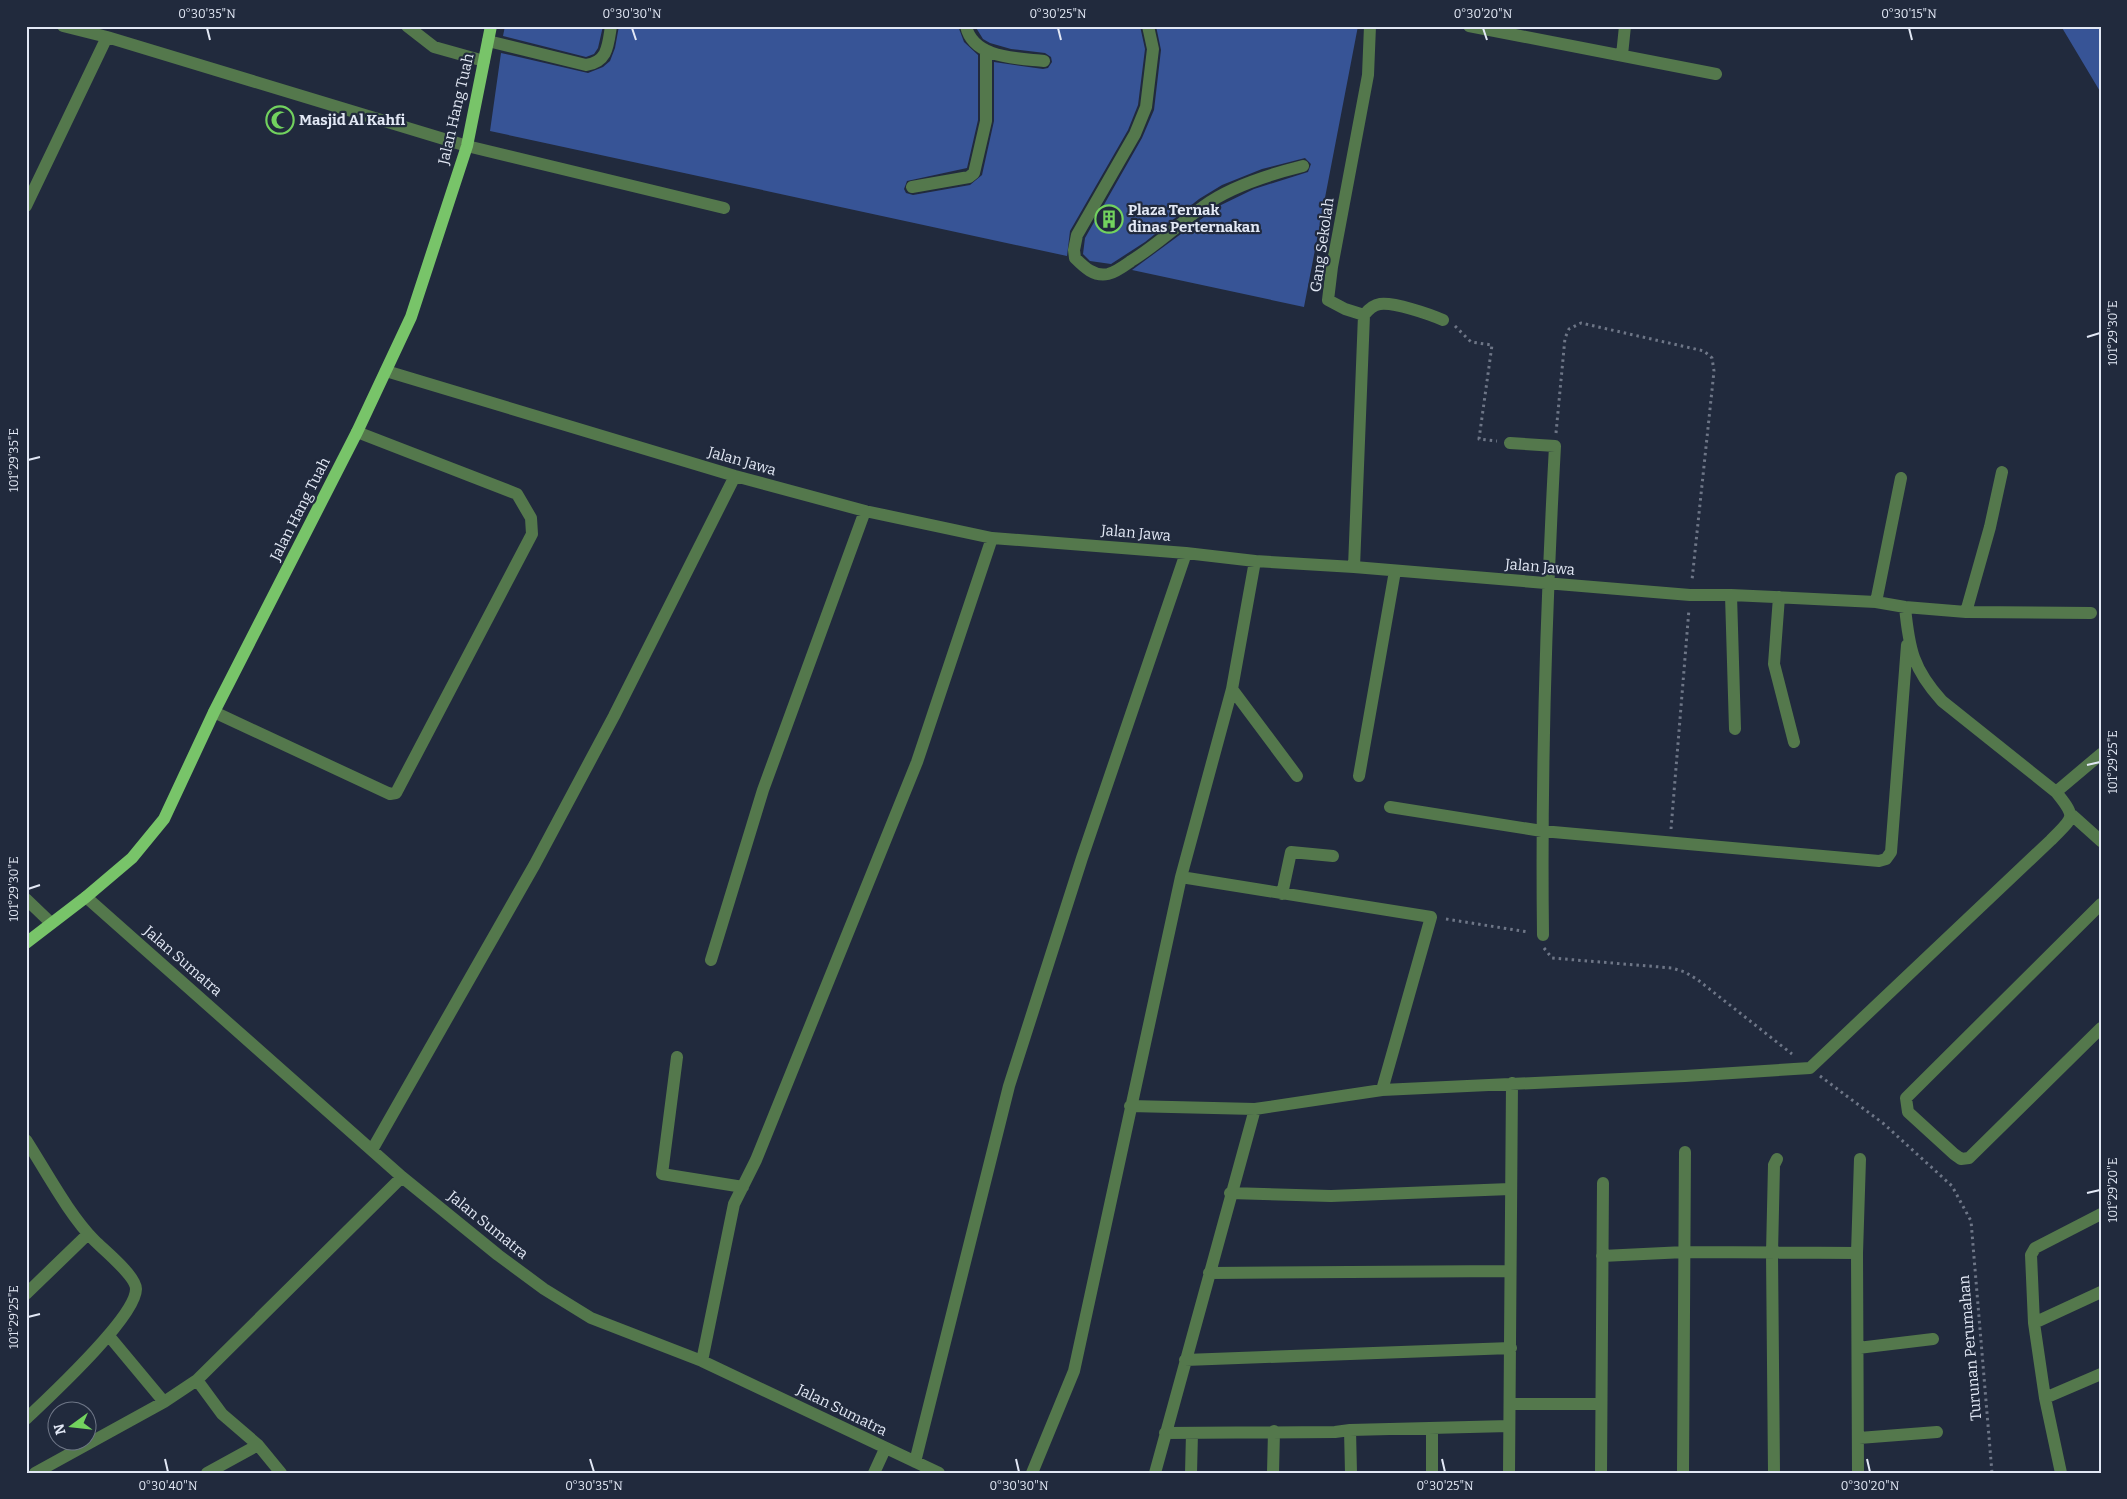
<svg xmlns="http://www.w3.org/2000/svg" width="2127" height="1499" viewBox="0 0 2127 1499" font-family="Bitter,serif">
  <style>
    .building { fill: #375496 }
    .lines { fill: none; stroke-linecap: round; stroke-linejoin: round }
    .path { stroke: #6e7687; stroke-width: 3; stroke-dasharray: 2.5 4; stroke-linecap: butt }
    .minor { stroke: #54784c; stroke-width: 12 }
    .major { stroke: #78c469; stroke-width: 12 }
    .ticks { fill: none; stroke: #e2e8f5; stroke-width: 2 }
    .labels { text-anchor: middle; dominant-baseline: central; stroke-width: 4.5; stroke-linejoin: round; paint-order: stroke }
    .street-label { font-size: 15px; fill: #e2e8f5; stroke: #212a3d }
    .poi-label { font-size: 15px; font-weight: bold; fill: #e2e8f5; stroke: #212a3d; text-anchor: start }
    .neatline { fill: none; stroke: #e2e8f5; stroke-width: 2 }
    .ticks-label { font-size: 12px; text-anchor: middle; fill: #e2e8f5 }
  </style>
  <rect width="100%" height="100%" fill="#212a3d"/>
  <path class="building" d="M505,26H603L598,48L594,54L586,57L503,36Z
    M619,26H958L964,42L978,55V120L967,168L907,181L904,189L906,193L913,195L970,185L982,175L994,121V62L1043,69L1048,68L1052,62L1051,57L1045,53L1011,49L990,43L983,39L975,26H1140L1145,49L1138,105L1128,130L1070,231L1067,256L490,131L501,53L588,73L603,67L610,61L615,48Z
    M1156,26H1358L1304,307L1132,270L1219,206L1254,189L1308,172L1311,164L1305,158L1262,169L1222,185L1199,199L1145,242L1111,264L1090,261L1083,254L1085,238L1142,138L1154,110L1161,50Z
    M2061,26H2101V93Z"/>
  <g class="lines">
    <path class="path" d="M1455,326L1471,342L1492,345L1479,439L1497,441
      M1556,433L1565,338L1569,329L1581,323L1704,351L1712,358L1714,371L1692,580
      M1671,829L1689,609
      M1446,919L1528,932
      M1544,948L1552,958L1672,968L1685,972L1698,980L1792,1054
      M1820,1076L1884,1124L1952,1186L1971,1221L1992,1473"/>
    <path class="minor" d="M63,26L107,37L467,146L724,208
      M407,26L434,47L484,61
      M966,26C973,59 1018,58 1044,61
      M1148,26L1153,49L1146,107L1135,134L1077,235L1074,250L1075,258C1084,267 1094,277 1108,274C1116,272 1124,266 1131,261C1157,245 1179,224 1204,206C1231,186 1271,174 1303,166
      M1469,26L1716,74
      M488,41L586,65C608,62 608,45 611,26
      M1622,55L1625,26
      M912,187L969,177L974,173L986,121V52
      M26,206L107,37
      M1364,315C1368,310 1373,305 1380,304C1394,302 1429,314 1443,320
      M386,371L735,476L865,511L992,538L1186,553L1255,561L1354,567L1690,595H1731L1876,602L1905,607L1966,612L2091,613
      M1510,443L1555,446C1546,609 1541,772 1543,935
      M1354,567L1364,315L1345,309L1328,300L1332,267L1368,75L1370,26
      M1731,595L1735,729
      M1779,597L1774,664L1794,742
      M1876,602L1901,478
      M1966,612L1990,527L2002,472
      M1232,689L1297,776
      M214,712L390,794L396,793L532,534L531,518L517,494L357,432
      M1359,776L1395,571
      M2056,792L2101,754
      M1390,807L1542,831L1879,861L1886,859L1891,852L1907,645
      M2072,815L2101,841
      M1181,877L1431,917L1382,1090
      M1282,894L1291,852L1333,856
      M86,897L402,1177L498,1255L544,1289L591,1318L702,1361L939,1473
      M26,899L51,923
      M2101,904L1906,1098L1908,1112L1954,1154L1961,1159L1969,1158L2101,1028
      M711,960L763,790L865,511
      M677,1057L662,1174L743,1187
      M1130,1106L1255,1109L1382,1090L1685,1076L1810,1068L2051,840C2073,817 2078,819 2056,792L1942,701C1913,669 1909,649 1905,607
      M26,1140C46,1171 69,1215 95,1241C105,1251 136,1276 136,1289C136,1317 49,1397 26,1419
      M372,1150L535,864L614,716L735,476
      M1230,1193L1331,1196L1510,1189
      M1602,1256L1685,1252L1857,1253
      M1209,1273L1510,1271
      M26,1294L88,1234
      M2034,1323L2101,1292
      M109,1336L164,1402
      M1858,1348L1933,1339
      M1185,1360L1511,1348
      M702,1361L734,1204L756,1160L917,762L992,538
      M2045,1398L2101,1374
      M1510,1404H1601
      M1432,1428V1473
      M1350,1430L1351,1473
      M1165,1433L1335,1432L1350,1430L1509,1426
      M1859,1438L1937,1432
      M915,1462L1009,1086L1082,858L1186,553
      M35,1473L164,1402L197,1380
      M207,1473L258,1445
      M281,1473L258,1445L222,1414L197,1380L402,1177
      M874,1473L885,1449
      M1032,1473L1074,1371L1181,877L1232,689L1255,561
      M1155,1473L1255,1109
      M1191,1473L1192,1433
      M1273,1473L1274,1431
      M1509,1473L1512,1083
      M1601,1473L1603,1183
      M1683,1473L1685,1152
      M1774,1473L1772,1253L1774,1165L1777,1159
      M1858,1473L1857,1253L1860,1159
      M2061,1473L2045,1398L2034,1323L2031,1255L2035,1248L2101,1214"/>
    <path class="major" d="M26,943L86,897L132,858L164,819L214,712L357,432L411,317L467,146L491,26"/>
  </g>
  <path class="ticks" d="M207,28L210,40M632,28L636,40M1058,28L1061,40M1483,28L1487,40M1909,28L1912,40M2087,337L2100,333M28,460L40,457M2087,765L2100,762M28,889L40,885M2087,1193L2100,1190M28,1317L40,1314M165,1459L168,1472M590,1459L594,1472M1016,1459L1019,1472M1442,1459L1445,1472M1867,1459L1870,1472"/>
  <defs>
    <g id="mosque-ring" transform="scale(1.4375)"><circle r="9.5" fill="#212a3d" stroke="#72d25e" stroke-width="1.5"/><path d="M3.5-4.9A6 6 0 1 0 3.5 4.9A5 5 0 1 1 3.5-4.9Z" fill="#72d25e"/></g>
    <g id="building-ring" transform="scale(1.4375)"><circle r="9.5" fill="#212a3d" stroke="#72d25e" stroke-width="1.5"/><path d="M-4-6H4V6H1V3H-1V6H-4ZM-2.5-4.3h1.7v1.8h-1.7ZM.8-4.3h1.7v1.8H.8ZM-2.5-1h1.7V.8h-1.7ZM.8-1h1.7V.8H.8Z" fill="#72d25e"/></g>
  </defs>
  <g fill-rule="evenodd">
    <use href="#mosque-ring" x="280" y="120"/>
    <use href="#building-ring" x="1109" y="219"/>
  </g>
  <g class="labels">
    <g class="street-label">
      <text transform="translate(456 109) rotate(-77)">Jalan Hang Tuah</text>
      <text transform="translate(1322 245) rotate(-82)">Gang Sekolah</text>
      <text transform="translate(742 461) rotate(16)">Jalan Jawa</text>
      <text transform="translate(300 509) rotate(-63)">Jalan Hang Tuah</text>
      <text transform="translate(1136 533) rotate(5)">Jalan Jawa</text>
      <text transform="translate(1540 567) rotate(5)">Jalan Jawa</text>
      <text transform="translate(183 961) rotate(41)">Jalan Sumatra</text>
      <text transform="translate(488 1225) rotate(39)">Jalan Sumatra</text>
      <text transform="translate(1970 1348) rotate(-95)">Turunan Perumahan</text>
      <text transform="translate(842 1410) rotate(26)">Jalan Sumatra</text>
    </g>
    <g class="poi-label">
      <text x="299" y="120">Masjid Al Kahfi</text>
      <text x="1128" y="210">Plaza Ternak<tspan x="1128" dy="17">dinas Perternakan</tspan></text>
    </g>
  </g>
  <rect width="2127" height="1499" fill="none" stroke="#212a3d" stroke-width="55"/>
  <g transform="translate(72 1426) rotate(255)"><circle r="24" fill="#212a3d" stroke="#6e7687"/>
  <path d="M0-4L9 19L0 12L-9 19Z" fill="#72d25e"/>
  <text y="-8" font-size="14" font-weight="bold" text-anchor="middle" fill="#e2e8f5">N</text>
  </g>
  <rect x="28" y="28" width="2072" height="1444" class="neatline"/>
  <g class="ticks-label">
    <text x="207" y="18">0°30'35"N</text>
    <text x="632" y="18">0°30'30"N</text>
    <text x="1058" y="18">0°30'25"N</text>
    <text x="1483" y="18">0°30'20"N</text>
    <text x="1909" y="18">0°30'15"N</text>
    <text transform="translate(2113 333) rotate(-90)" y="4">101°29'30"E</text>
    <text transform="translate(14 460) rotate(-90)" y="4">101°29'35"E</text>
    <text transform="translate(2113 762) rotate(-90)" y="4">101°29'25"E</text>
    <text transform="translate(14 889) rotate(-90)" y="4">101°29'30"E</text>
    <text transform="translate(2113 1190) rotate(-90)" y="4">101°29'20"E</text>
    <text transform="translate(14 1317) rotate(-90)" y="4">101°29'25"E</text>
    <text x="168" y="1490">0°30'40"N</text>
    <text x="594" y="1490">0°30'35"N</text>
    <text x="1019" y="1490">0°30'30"N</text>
    <text x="1445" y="1490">0°30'25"N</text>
    <text x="1870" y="1490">0°30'20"N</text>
  </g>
</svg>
